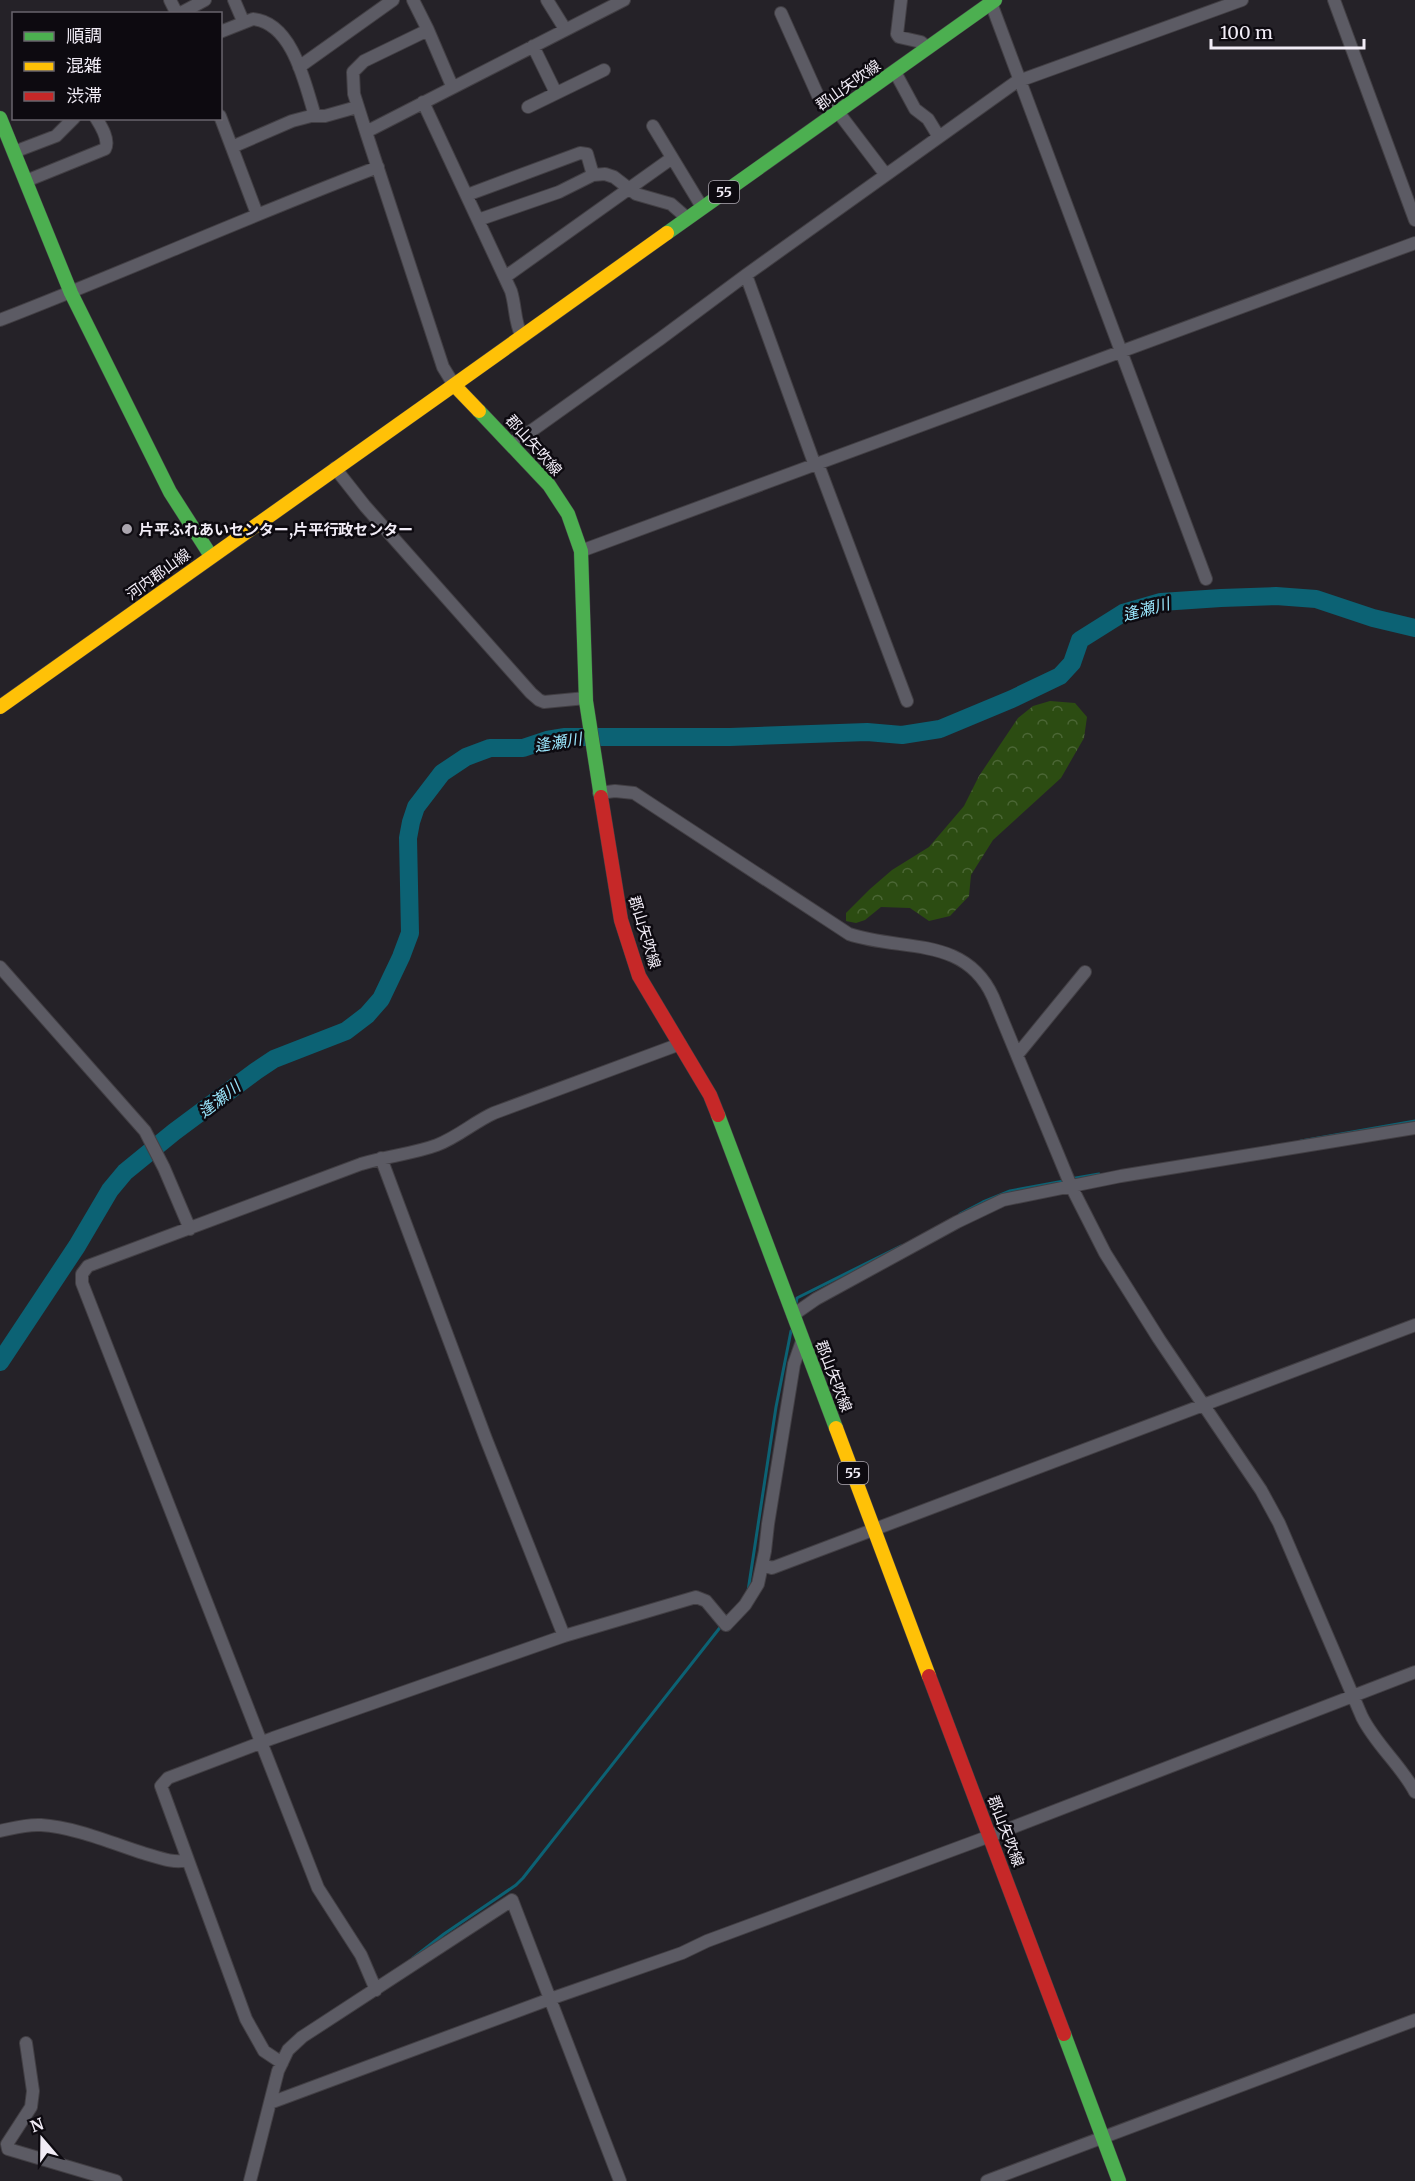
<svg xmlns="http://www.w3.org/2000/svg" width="1415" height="2181" viewBox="0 0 1415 2181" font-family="Merriweather,'Noto Sans JP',serif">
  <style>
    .forest { fill: url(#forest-crowns) }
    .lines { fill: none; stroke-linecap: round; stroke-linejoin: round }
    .stream { stroke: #0c6274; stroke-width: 3 }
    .river { stroke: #0c6274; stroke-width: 18 }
    .street-casing { stroke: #423f44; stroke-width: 14 }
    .fast-casing { stroke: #423f44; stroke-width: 15 }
    .slow-casing { stroke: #423f44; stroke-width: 15 }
    .jam-casing { stroke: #423f44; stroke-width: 15 }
    .street { stroke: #5c5b64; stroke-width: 12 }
    .fast { stroke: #4caf50; stroke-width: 14 }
    .slow { stroke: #ffc107; stroke-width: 14 }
    .jam { stroke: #c62828; stroke-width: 14 }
    .poi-dot { fill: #aaa5ae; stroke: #0d0a10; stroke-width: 2 }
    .labels { text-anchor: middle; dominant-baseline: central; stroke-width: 5; stroke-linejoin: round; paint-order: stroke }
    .shield { fill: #0d0a10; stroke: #ada8b1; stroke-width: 1.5 }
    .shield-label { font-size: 14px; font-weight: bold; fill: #f1ecf6 }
    .street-label { font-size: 15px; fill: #f1ecf6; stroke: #0d0a10 }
    .poi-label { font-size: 15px; font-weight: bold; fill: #f1ecf6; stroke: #0d0a10; text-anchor: start }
    .water-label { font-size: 16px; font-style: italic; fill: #99e5fb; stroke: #0d0a10 }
  </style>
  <defs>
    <pattern id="forest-crowns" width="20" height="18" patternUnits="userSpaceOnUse" patternTransform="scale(1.5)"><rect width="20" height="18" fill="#2c4c12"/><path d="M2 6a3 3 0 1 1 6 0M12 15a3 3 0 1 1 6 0" fill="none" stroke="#4b6635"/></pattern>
  </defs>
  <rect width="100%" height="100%" fill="#252228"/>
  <path class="forest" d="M1050,701L1075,703L1087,717L1084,738L1061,778L993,840L971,875L969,896L950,916L929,921L910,908L881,907L865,920L856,923L846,921V913L870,889L892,870L929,847L964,806L979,776L1018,718L1033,706Z"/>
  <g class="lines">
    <path class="stream" d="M1301,1141L1415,1121
      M1070,1179L1099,1174
      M960,1214L983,1202L1010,1191L1064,1181
      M796,1304L797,1298L901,1246
      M748,1591L776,1407L791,1331
      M413,1958L444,1934L516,1885L523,1878L722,1625"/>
    <path class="river" d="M0,1362L77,1246L110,1190L125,1172L174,1132L256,1071L274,1059L346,1031L367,1015L381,999L401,957L410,933L408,838L411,822L416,807L442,773L466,757L490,748H523L547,740L565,737H730L867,732L902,735L940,729L1012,699L1060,676L1072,663L1080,640L1123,613L1161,602L1221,598L1276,596L1316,599L1373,618L1415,628"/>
    <g class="street-casing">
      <path id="street" d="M170,0L177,14
        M234,0L243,21
        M413,0L428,30L452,86
        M547,0L565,29
        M901,0L897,34L899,37L921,42L928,48
        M1334,0L1415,220
        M991,3L1206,579
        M781,13L819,98L825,105L838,112L886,175
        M179,14L205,0
        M220,32L253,19C293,23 305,84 315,116
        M533,46L556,93
        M299,67L393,0
        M895,72L915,109L928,119L939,137
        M423,102L511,291C516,307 514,321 522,337
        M528,107L604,70
        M220,116L257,214
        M653,126L702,207
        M366,132L354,94L353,72L364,61L428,30
        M232,147L292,121L311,116H325L357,107
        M14,152L56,136L74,118
        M26,181L105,149C110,140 101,126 96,118
        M467,195L580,153L587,154L593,175
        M478,220L559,192L593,175L605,174L614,177L636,194L671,204L687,218
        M746,275L813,460L819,467L907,701
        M505,277L672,158
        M0,320C127,271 251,215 378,167
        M454,385L443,367L366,132L624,0
        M511,443L534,429L660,339L746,275L1016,82L1242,0
        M335,468L365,506L531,693L539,700L544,702L586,698
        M581,551L1415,243
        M599,793L615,791L634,793L849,934C902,952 965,935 993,997L1071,1186L1105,1253L1159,1339L1261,1490L1279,1523L1362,1717C1376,1745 1401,1765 1415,1792
        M0,967L145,1131L164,1168L190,1229
        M1017,1055L1085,972
        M381,1158L486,1439L564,1636
        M793,1315L816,1299L957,1222L1003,1200L1121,1176L1415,1128
        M763,1565L772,1568L1415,1325
        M0,1831C14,1828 27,1824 41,1825C74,1827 112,1843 143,1853C157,1857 174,1864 188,1860
        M376,1990L361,1955L318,1888L82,1283V1274L88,1266L361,1164C386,1156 413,1154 437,1145C458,1137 474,1122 494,1113L680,1044
        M26,2043L33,2091L31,2107L7,2144L8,2149L116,2181
        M282,2063L264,2051L246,2019L161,1786L168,1778L273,1738L564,1636L696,1597L706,1601L726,1625L745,1605L758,1584L765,1551L768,1524L794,1364L802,1341
        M270,2103L550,1999L682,1953L707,1941L990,1836L1415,1672
        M250,2181L278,2071L288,2050L302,2037L512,1900L620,2181
        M987,2181L1415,2020"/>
    </g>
    <g class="fast-casing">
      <path id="fast" d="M0,118L71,293L170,492L211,556
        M667,233L995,0
        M479,411L549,485L568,514L581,551L586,701L601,797
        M718,1115L836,1428
        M1064,2034L1119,2181"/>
    </g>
    <g class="slow-casing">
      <path id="slow" d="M479,411L454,385L667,233
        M0,707L454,385
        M836,1428L929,1676"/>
    </g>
    <g class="jam-casing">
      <path id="jam" d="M601,797L621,920L639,976L710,1095L718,1115
        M929,1676L1064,2034"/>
    </g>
    <use href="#street" class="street"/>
    <use href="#fast" class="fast"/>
    <use href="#slow" class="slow"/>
    <use href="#jam" class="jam"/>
  </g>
  <circle class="poi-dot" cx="127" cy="529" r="6"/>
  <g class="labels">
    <g class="shield">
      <rect x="709" y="181" width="30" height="22" rx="4.5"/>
      <rect x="838" y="1462" width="30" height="22" rx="4.5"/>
    </g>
    <g class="shield-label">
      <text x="724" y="192">55</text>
      <text x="853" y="1473">55</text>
    </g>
    <g class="street-label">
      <text transform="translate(848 85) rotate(-35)">郡山矢吹線</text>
      <text transform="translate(534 445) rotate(48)">郡山矢吹線</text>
      <text transform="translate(158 574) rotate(-36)">河内郡山線</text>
      <text transform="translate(645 932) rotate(73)">郡山矢吹線</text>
      <text transform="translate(834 1376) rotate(69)">郡山矢吹線</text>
      <text transform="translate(1006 1831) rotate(69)">郡山矢吹線</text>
    </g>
    <g class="poi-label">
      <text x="139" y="529">片平ふれあいセンター,片平行政センター</text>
    </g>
    <g class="water-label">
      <text transform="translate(1146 609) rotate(-15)">逢瀬川</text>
      <text transform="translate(558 742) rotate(-9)">逢瀬川</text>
      <text transform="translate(219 1099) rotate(-38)">逢瀬川</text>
    </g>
  </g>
  <rect x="12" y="12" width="210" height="108" fill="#0d0a10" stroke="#68646c" stroke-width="1.5"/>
  <rect x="24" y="32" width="30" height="9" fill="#4caf50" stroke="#68646c" stroke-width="1.5"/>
  <text x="66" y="42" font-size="18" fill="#f1ecf6">順調</text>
  <rect x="24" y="62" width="30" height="9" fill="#ffc107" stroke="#68646c" stroke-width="1.5"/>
  <text x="66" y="72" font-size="18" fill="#f1ecf6">混雑</text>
  <rect x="24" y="92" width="30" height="9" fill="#c62828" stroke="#68646c" stroke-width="1.5"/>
  <text x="66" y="102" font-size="18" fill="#f1ecf6">渋滞</text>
  <g transform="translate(42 2139) rotate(340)" stroke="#0d0a10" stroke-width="4.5" paint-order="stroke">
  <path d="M0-4.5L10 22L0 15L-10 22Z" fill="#f1ecf6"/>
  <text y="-9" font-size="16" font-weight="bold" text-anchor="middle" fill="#f1ecf6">N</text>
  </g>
  <path d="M1211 39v9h153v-9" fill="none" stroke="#f1ecf6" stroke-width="3"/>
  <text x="1220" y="39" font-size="18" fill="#f1ecf6" stroke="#0d0a10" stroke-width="4.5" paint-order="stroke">100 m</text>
</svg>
